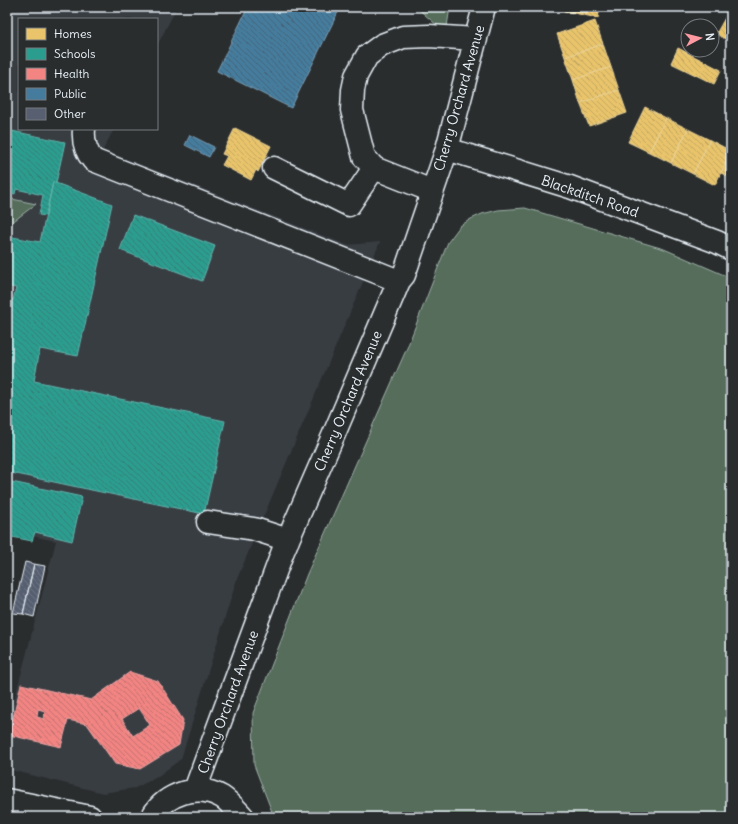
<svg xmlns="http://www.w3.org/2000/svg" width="738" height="824" viewBox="0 0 738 824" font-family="Delius,sans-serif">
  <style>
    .built { fill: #383c42 }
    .park { fill: #556d5a; stroke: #9eafa9 }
    .homes { fill: url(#homes-back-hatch); stroke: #e9d295 }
    .schools { fill: url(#schools-back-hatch); stroke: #63b6ae }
    .health { fill: url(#health-back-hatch); stroke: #efa5a5; fill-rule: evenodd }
    .public { fill: url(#public-back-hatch); stroke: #769eb8 }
    .building { fill: url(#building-back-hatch); stroke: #e8f1f8 }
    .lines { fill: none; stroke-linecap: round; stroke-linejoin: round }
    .minor-casing { stroke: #e8f1f8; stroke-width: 25 }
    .minor { stroke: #2a2d2e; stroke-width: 22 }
    .labels { text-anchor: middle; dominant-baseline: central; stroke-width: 4; stroke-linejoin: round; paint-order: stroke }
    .street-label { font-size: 14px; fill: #e8f1f8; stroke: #2a2d2e }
  </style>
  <defs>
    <pattern id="homes-back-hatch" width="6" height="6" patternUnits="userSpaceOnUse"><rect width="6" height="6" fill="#e9c46a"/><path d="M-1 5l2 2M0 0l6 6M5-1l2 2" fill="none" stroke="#c0a562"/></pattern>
    <pattern id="schools-back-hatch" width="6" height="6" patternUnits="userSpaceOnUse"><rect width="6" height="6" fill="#2a9d8f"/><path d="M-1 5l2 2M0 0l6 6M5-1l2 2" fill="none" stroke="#347f77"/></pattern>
    <pattern id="health-back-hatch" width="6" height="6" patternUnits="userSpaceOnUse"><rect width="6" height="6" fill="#f28482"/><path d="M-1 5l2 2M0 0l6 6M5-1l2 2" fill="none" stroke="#be7271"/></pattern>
    <pattern id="public-back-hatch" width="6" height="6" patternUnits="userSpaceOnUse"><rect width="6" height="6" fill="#457b9d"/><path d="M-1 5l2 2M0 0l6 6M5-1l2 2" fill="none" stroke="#456478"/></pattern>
    <pattern id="building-back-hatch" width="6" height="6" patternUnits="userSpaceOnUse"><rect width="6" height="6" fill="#575f70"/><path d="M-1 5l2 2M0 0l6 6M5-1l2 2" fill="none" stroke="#6f7685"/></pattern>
  </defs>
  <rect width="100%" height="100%" fill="#2a2d2e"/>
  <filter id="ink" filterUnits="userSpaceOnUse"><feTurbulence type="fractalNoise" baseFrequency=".025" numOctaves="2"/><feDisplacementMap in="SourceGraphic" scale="8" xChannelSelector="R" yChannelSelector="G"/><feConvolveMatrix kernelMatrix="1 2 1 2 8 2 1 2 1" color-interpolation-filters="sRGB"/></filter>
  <g filter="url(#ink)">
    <path class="built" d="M7,7H177L157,46V19H19V129H114L103,150L347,245L380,242L237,579L181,759L157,777L135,788L103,793L7,769V728L56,541L7,531Z"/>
    <path class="park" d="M416,7H450L446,33Z
      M7,198L36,204L7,226Z
      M525,208L664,249L731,278V817H274L254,765L253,713L307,574L407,348L448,242L460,226L471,219L482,214L498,210Z"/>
    <path class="homes" d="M559,7H600L598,18L559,10Z
      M731,7V42L716,34Z
      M595,21L603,44L565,57L557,34Z
      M603,44L611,67L573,80L565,57Z
      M678,48L721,70L714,84L671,63Z
      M611,67L619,90L580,103L573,80Z
      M619,90L627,113L589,126L580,103Z
      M645,107L666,118L649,152L628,142Z
      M666,118L688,129L671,163L649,152Z
      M235,128L271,146L258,172L256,170L251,180L222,165L227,156L222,154Z
      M688,129L710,140L693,174L671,163Z
      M710,140L731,151L715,185L693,174Z
      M731,152V178L721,173Z"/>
    <path class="schools" d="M7,130L65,142L56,183L53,182L46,216L39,215L43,195L16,189L15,194L7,192Z
      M53,182L112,204L78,356L40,349L34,381L225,421L204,514L7,472V299L13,300L16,288L7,286V236L40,242Z
      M133,215L215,246L202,281L120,250Z
      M7,481L82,497L72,541L35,532L32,541L7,536Z"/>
    <path class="health" d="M130,672L158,681L183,720L179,745L140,769L115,764L87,724L68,720L61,747L9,735L21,684L91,700ZM139,708L150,725L133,736L122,719ZM38,709L45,711L44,719L37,717Z"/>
    <path class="public" d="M248,7H337L340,8L291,108L217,71Z
      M190,135L214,147L209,157L185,145Z"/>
    <path class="building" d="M25,562L34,564L23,614L13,613Z
      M34,564L45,566L34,617L23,614Z"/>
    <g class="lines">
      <g class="minor-casing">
        <path id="minor" d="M84,129C83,141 85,151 93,160L399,281
          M447,149L570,187L717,242L731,249
          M274,168L349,205L374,168
          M432,191L374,168L364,157L352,110L353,90L356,76L367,56L382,45L403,37L429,36L476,39
          M208,522L254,529L288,540
          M195,790L283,551L334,434L399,281L404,275L447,149L484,7
          M7,800L90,817
          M152,817C166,793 198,783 222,797C230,802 237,811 243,817"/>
      </g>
      <use href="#minor" class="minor"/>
    </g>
  </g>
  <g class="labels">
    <g class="street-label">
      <text transform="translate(459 98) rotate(-74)">Cherry Orchard Avenue</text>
      <text transform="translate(590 196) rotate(19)">Blackditch Road</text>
      <text transform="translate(348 401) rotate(-67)">Cherry Orchard Avenue</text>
      <text transform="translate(228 702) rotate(-70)">Cherry Orchard Avenue</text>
    </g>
  </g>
  <rect width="738" height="824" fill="none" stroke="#2a2d2e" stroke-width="24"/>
  <rect x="12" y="12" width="714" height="800" fill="none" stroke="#e8f1f8" stroke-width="1.5" filter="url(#ink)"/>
  <rect x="18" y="18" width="140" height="112" fill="#2a2d2e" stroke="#767b7f"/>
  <rect x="26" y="28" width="20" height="12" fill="#e9c46a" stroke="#767b7f"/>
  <text x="54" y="38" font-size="12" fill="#e8f1f8">Homes</text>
  <rect x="26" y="48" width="20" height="12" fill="#2a9d8f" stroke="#767b7f"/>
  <text x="54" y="58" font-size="12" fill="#e8f1f8">Schools</text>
  <rect x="26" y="68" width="20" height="12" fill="#f28482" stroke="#767b7f"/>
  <text x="54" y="78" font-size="12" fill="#e8f1f8">Health</text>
  <rect x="26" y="88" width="20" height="12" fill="#457b9d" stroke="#767b7f"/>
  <text x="54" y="98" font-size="12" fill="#e8f1f8">Public</text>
  <rect x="26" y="108" width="20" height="12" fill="#575f70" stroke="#767b7f"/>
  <text x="54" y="118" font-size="12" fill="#e8f1f8">Other</text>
  <g transform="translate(700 38) rotate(83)"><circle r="19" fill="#2a2d2e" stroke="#767b7f"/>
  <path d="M0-3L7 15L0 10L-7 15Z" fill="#ff9aa2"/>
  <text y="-6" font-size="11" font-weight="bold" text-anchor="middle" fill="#e8f1f8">N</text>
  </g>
</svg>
